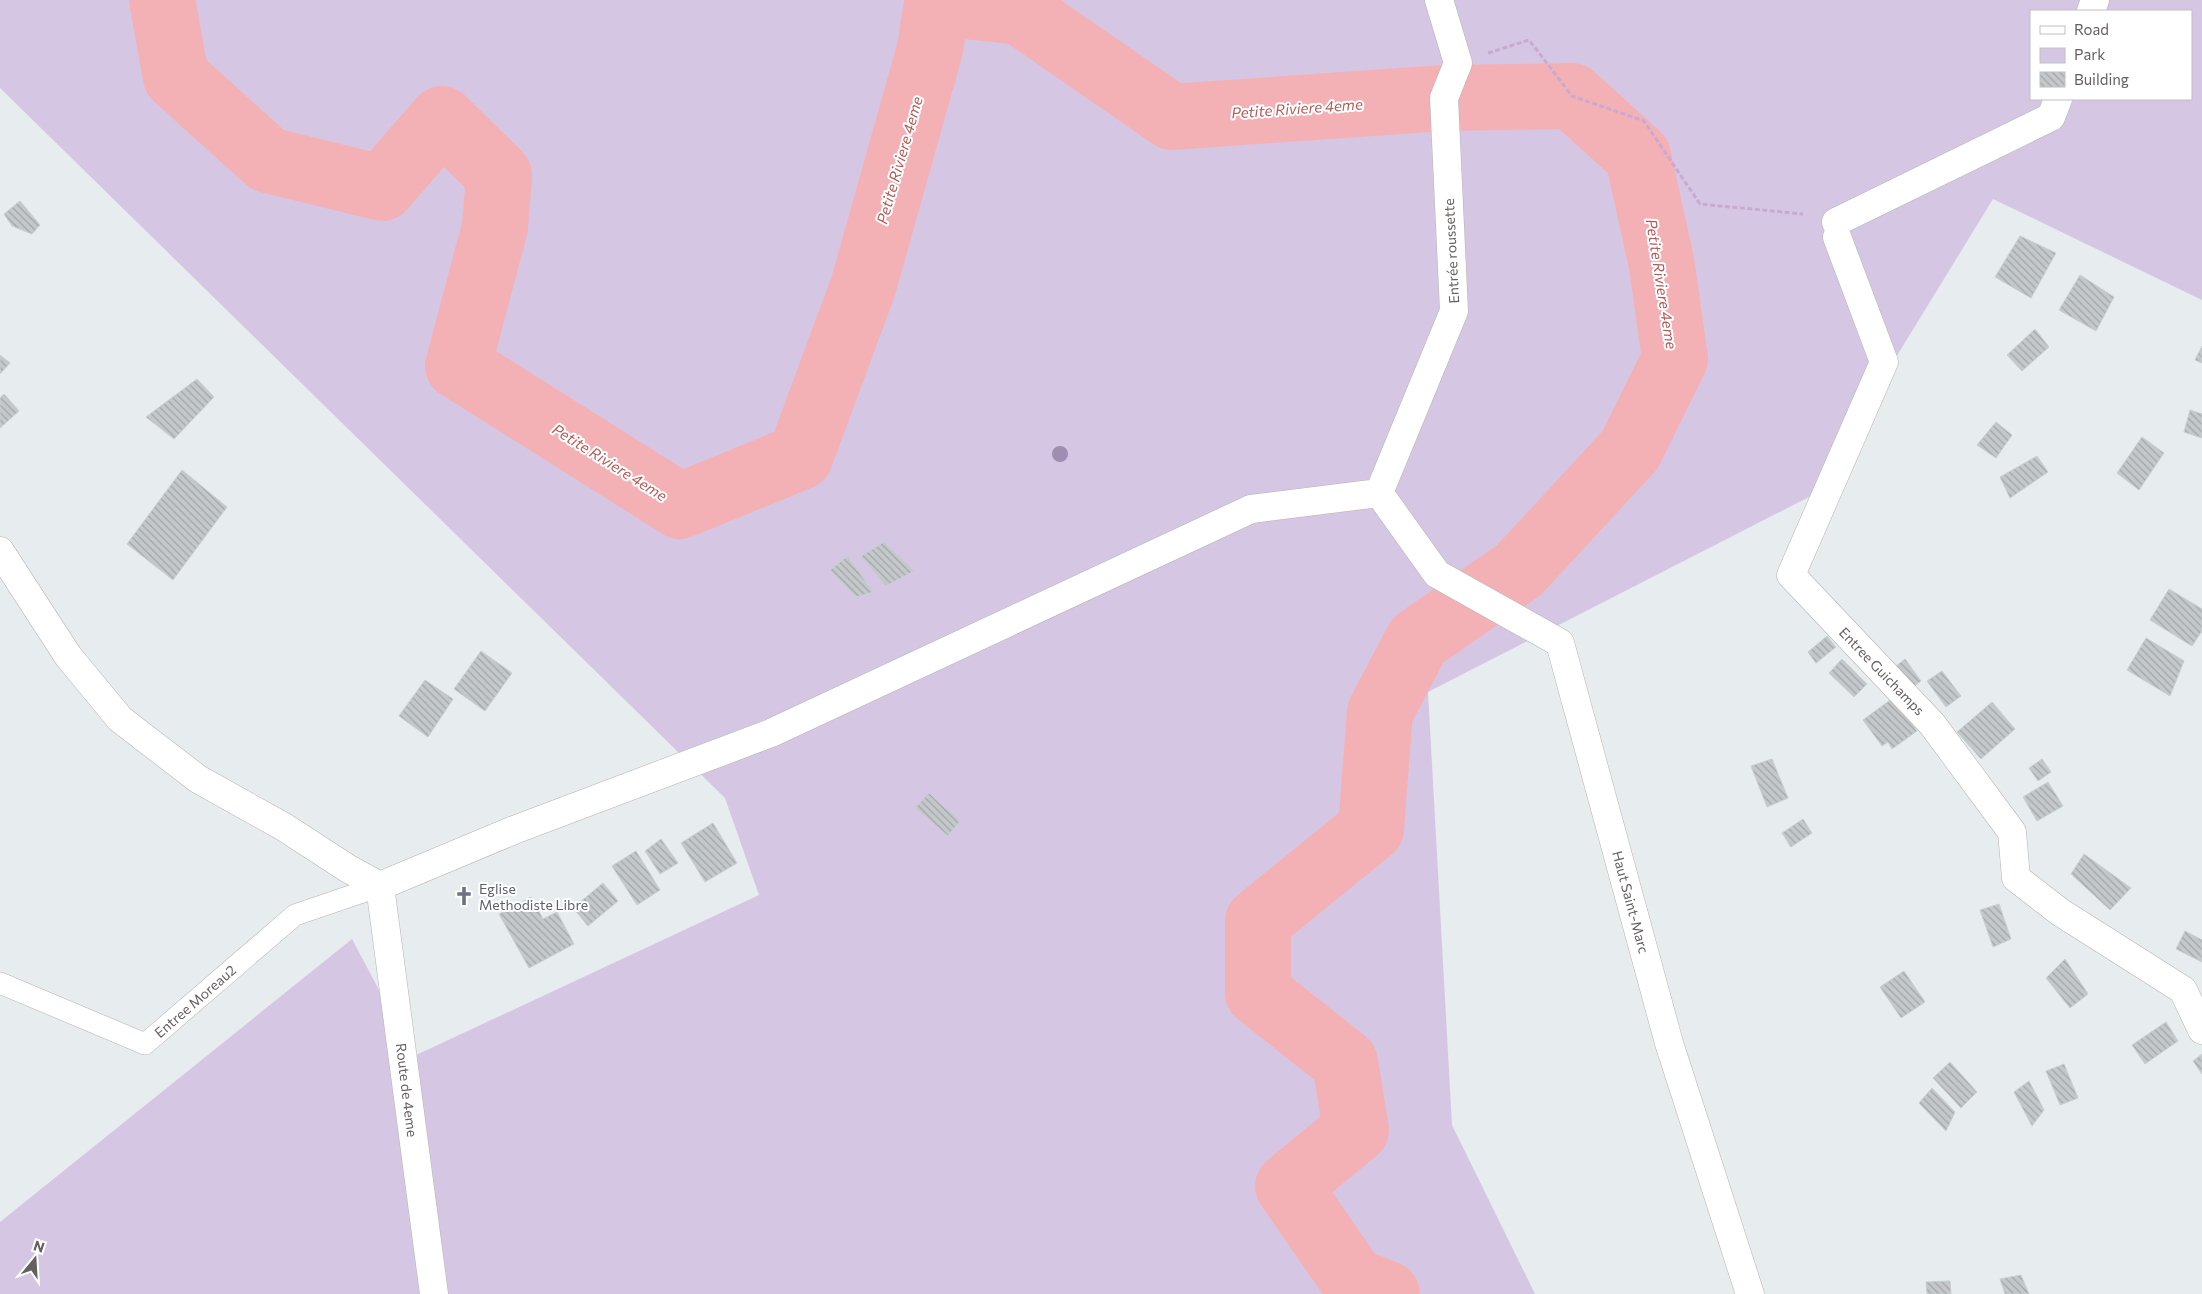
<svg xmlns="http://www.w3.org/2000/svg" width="2202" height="1294" viewBox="0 0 2202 1294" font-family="Commissioner,sans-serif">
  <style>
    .green { fill: #d5c7e3; fill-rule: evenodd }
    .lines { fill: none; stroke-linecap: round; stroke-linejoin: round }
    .river { stroke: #f4b1b5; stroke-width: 66 }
    .building { fill: url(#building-back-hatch); stroke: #c6d0d3 }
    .service-casing { stroke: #b7b3b2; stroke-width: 22 }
    .minor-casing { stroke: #b7b3b2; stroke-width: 29 }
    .path { stroke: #c8aad1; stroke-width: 3; stroke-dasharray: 5 2.5; stroke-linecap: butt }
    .service { stroke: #fff; stroke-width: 21 }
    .minor { stroke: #fff; stroke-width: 28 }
    .tree { fill: #a08eb2 }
    .labels { text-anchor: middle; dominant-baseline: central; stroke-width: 4; stroke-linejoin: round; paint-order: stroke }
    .street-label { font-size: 14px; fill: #655f5f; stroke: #fff }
    .worship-label { font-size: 14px; fill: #5b616d; stroke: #fff; text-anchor: start }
    .water-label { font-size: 15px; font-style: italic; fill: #b55957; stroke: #fff }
  </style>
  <defs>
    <pattern id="building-back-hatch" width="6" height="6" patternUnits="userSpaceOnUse" patternTransform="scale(1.25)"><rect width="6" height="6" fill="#c4c8ca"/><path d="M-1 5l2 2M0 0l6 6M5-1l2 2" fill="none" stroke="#a3a6a7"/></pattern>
  </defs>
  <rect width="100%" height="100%" fill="#e7ecef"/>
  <path class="green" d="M0,0H2202V300L1993,199L1811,496L1428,692L1452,1125L1535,1294H0V1222L352,939L414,1056L759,895L725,798L0,88ZM2031,11H2191V99H2031Z"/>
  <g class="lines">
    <path class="river" d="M162,0L176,77L268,160L382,188L442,119L499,175L495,227L458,366L680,506L800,457L863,287L930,49L937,3L1020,12L1172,117L1444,98L1572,96L1638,156L1662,266L1675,359L1630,450L1519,570L1418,640L1380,712L1371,829L1258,921V993L1345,1062L1356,1130L1288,1186L1353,1280L1387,1294"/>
  </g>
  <path class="building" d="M20,201L40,225L32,234L12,226L4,214Z
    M2020,236L2056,253L2031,298L1995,277Z
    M2080,275L2114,297L2096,331L2059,310Z
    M2035,329L2049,347L2022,371L2007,355Z
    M2202,346V363L2195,360Z
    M0,355L10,363L0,374Z
    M197,379L214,397L174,439L146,417Z
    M4,394L19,411L0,428V398Z
    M2190,410L2202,414V438L2184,432Z
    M1996,422L2012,435L1996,458L1977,445Z
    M2142,437L2164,453L2139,490L2117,473Z
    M2037,456L2048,472L2010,498L2000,477Z
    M182,470L227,507L173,580L127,544Z
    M884,542L914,571L886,586L861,556Z
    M848,556L873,592L856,597L830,570Z
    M2169,589L2202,609V631L2192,646L2150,620Z
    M1827,636L1836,647L1816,663L1808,652Z
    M2146,638L2184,661L2170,696L2127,670Z
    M481,651L512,673L485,711L454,689Z
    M1842,659L1867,684L1854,697L1829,673Z
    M1905,659L1921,681L1907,692L1891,670Z
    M1942,671L1961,696L1946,707L1927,681Z
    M425,680L453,699L428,737L399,716Z
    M1893,698L1917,731L1892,749L1888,742L1882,746L1863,720Z
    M1992,702L2015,729L1981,759L1957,732Z
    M1772,759L1788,798L1767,807L1751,766Z
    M2042,759L2051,772L2038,781L2029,768Z
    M2048,782L2063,806L2037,821L2023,797Z
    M929,793L960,821L948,836L915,808Z
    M1803,819L1812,833L1791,847L1782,833Z
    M713,823L737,863L705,882L681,843Z
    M661,839L678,863L660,874L645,851Z
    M636,851L660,890L637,905L612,866Z
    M2084,854L2131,888L2110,910L2071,874Z
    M603,883L618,901L588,926L573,908Z
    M531,897L543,919L557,912L574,944L529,968L499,914Z
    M1999,904L2011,939L1993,947L1980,910Z
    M2185,931L2202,940V962L2176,949Z
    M2065,959L2088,994L2070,1008L2046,978Z
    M1904,971L1925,1002L1901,1018L1880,987Z
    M2166,1022L2178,1041L2145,1064L2132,1045Z
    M2202,1054V1074L2193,1061Z
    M1950,1062L1977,1092L1961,1108L1933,1078Z
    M2064,1064L2078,1098L2060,1105L2046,1071Z
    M2029,1081L2044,1110L2032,1126L2014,1092Z
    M1932,1088L1955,1112L1946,1131L1919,1103Z
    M2021,1275L2029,1294H2005L2000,1279Z
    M1950,1281L1951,1294H1927L1926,1282Z"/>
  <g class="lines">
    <g class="service-casing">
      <path id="service" d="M0,983L145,1044L295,915L380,886"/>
    </g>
    <g class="minor-casing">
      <path id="minor" d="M2091,11L2095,0
        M1836,222L2051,117L2058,99
        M1837,237L1884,362L1791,575L1932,724L2012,832L2016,878L2060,912L2183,990L2202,1030
        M1379,493L1454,311L1444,98L1458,63L1439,0
        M0,551L68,656L120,719L198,779L284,827L347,868L380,886L514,830L771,733L1251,509L1379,493L1437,574L1560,643L1669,1043L1750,1294
        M380,886L434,1294"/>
    </g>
    <path class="path" d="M1488,53L1529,40L1572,96L1644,121L1700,204L1803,214"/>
    <use href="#service" class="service"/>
    <use href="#minor" class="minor"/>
  </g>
  <circle class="tree" cx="1060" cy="454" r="8"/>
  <defs>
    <g id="church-bare" transform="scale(1.5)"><path d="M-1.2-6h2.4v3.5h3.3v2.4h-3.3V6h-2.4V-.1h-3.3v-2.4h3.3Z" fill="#6b7280" stroke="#fff" stroke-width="2.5" paint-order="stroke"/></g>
  </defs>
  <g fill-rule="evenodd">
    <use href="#church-bare" x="464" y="896"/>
  </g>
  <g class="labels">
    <g class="street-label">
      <text transform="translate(1451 251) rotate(-93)">Entrée roussette</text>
      <text transform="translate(1882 671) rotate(46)">Entree Guichamps</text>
      <text transform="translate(1631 902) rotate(75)">Haut Saint-Marc</text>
      <text transform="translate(195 1001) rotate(-41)">Entree Moreau2</text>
      <text transform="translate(407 1090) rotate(83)">Route de 4eme</text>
    </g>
    <g class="worship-label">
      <text x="479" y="888">Eglise<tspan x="479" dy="16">Methodiste Libre</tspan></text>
    </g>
    <g class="water-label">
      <text transform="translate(1297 108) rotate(-4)">Petite Riviere 4eme</text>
      <text transform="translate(899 160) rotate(-74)">Petite Riviere 4eme</text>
      <text transform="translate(1662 284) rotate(81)">Petite Riviere 4eme</text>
      <text transform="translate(610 462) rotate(32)">Petite Riviere 4eme</text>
    </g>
  </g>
  <rect x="2030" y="10" width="162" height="90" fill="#ffffff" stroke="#c1bfbf"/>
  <rect x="2040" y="26" width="25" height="8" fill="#ffffff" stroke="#c1bfbf"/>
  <text x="2074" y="35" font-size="15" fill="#655f5f">Road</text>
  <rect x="2040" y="48" width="25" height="15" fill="#d5c7e3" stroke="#c1bfbf"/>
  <text x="2074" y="60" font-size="15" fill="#655f5f">Park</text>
  <rect x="2040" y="72" width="25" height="15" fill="url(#building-back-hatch)" stroke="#c1bfbf"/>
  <text x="2074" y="85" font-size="15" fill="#655f5f">Building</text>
  <g transform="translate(35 1259) rotate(18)" stroke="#ffffff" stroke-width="4" paint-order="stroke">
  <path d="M0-4L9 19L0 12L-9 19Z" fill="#655f5f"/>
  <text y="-8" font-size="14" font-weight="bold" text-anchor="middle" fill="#655f5f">N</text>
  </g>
</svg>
